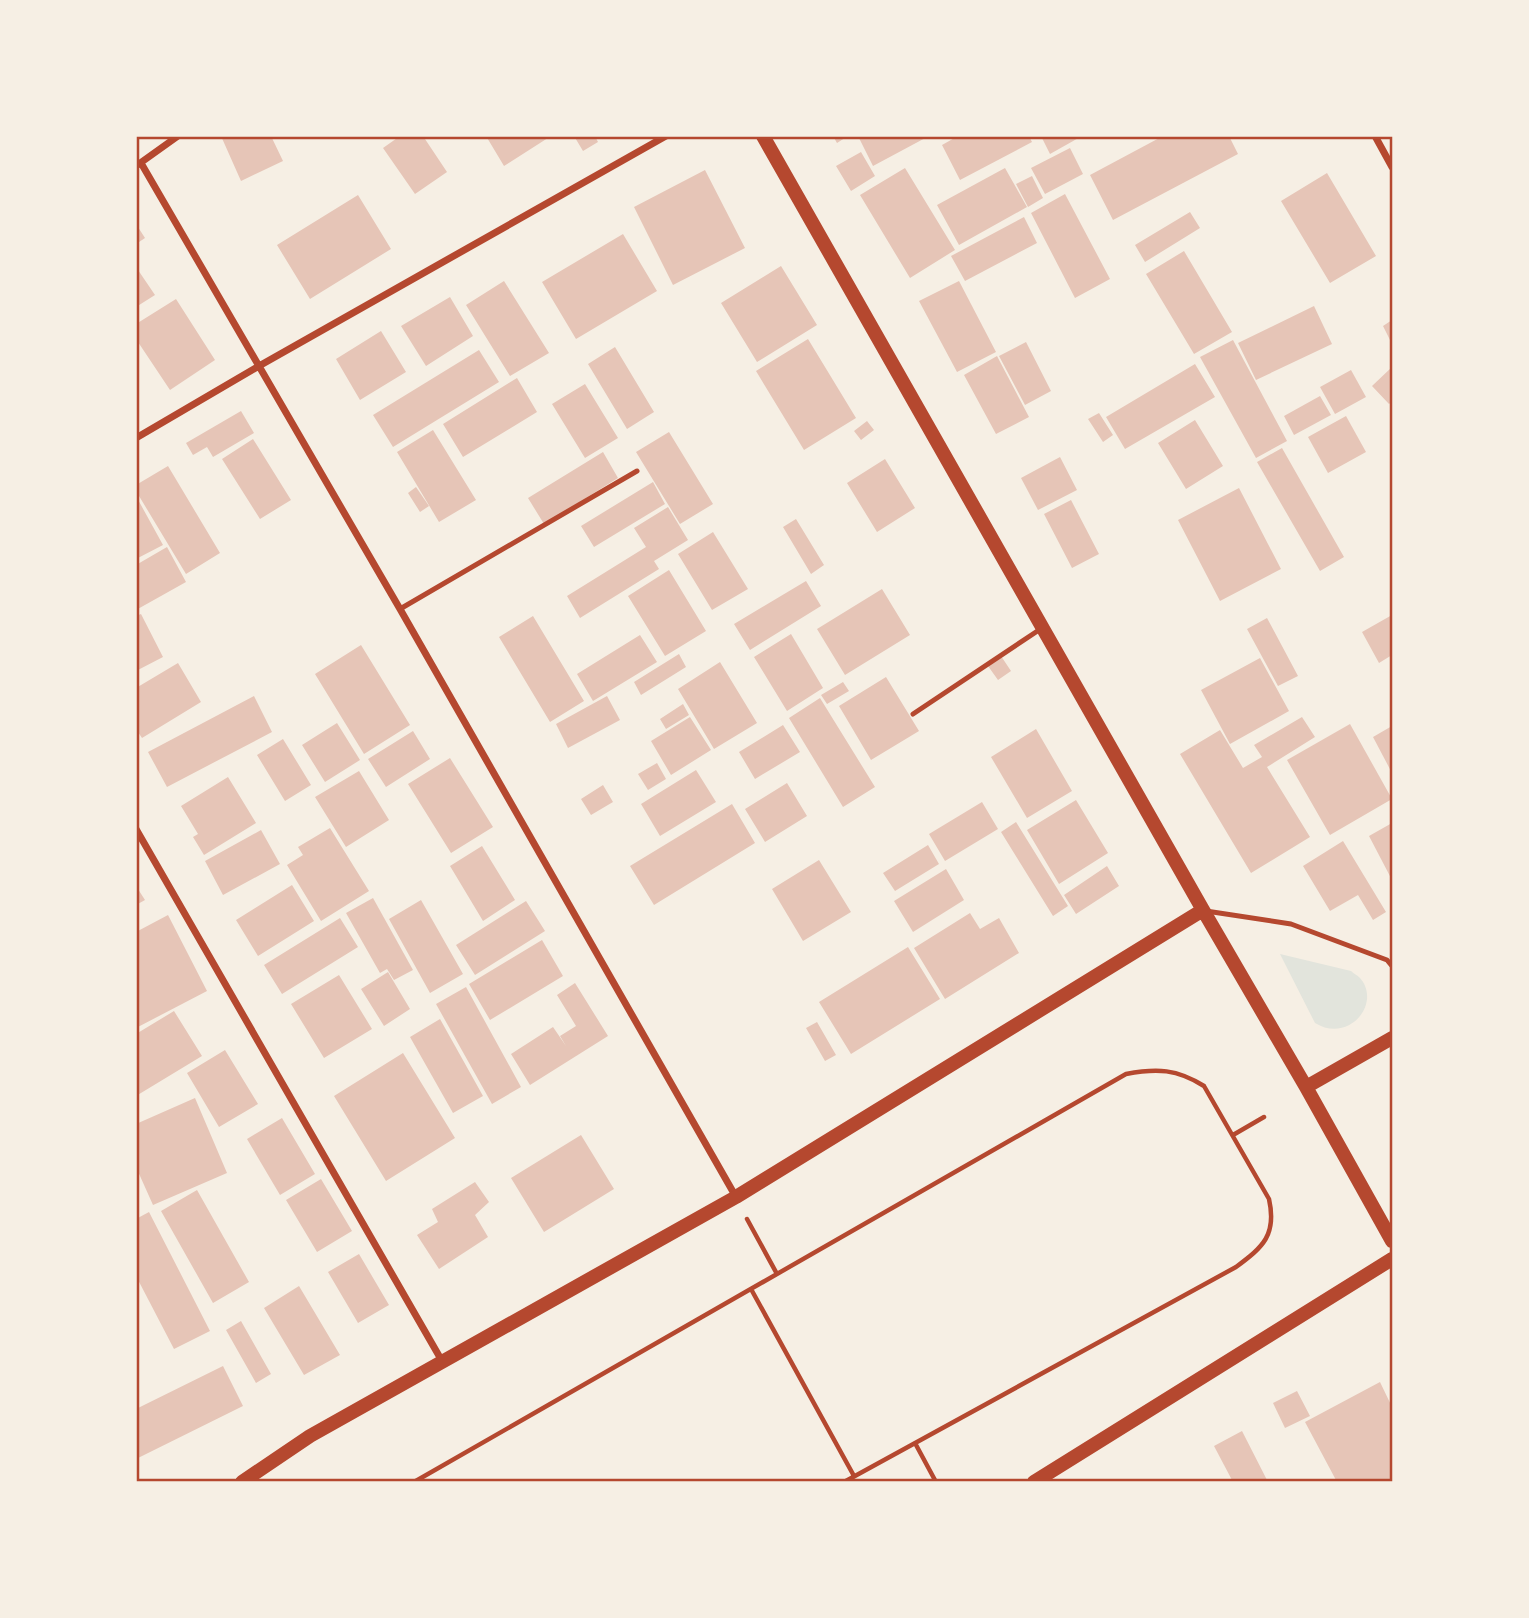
<svg xmlns="http://www.w3.org/2000/svg" width="1529" height="1618" viewBox="0 0 1529 1618" font-family="Montserrat,sans-serif">
  <style>
    .green { fill: #e2e4dc }
    .building { fill: #e6c5b7 }
    .lines { fill: none; stroke-linecap: round; stroke-linejoin: round }
    .path { stroke: #b5482f; stroke-width: 4.5 }
    .service { stroke: #b5482f; stroke-width: 5 }
    .minor { stroke: #b5482f; stroke-width: 7 }
    .secondary { stroke: #b5482f; stroke-width: 14 }
    .neatline { fill: none; stroke: #b5482f; stroke-width: 2.5 }
  </style>
  <rect width="100%" height="100%" fill="#f6efe4"/>
  <path class="green" d="M1280,954L1351,971C1354,974 1357,975 1360,978C1382,1003 1349,1044 1315,1023Z"/>
  <path class="building" d="M221,136H271L283,161L241,181Z
    M400,136H423L447,172L415,194L383,148Z
    M486,136H551L504,166Z
    M574,136H595L598,142L583,151Z
    M833,136H848L837,143Z
    M858,136H929L873,166Z
    M958,136H1029L1032,142L960,180L942,145Z
    M1041,136H1082L1050,154Z
    M1163,136H1229L1238,154L1113,220L1090,175Z
    M1070,148L1083,174L1045,194L1031,168Z
    M861,152L875,176L851,191L836,166Z
    M905,168L955,250L910,278L860,195Z
    M1005,168L1027,207L959,245L937,205Z
    M705,170L745,248L673,285L634,207Z
    M1327,173L1376,256L1330,283L1281,201Z
    M1032,176L1043,198L1028,207L1016,184Z
    M1065,194L1110,279L1075,298L1031,213Z
    M358,195L391,249L310,299L277,245Z
    M1190,212L1200,228L1145,262L1135,245Z
    M1024,217L1037,243L965,281L951,256Z
    M136,224L145,238L136,244Z
    M623,234L657,291L576,339L542,282Z
    M1184,251L1232,332L1194,354L1146,274Z
    M781,266L817,325L757,362L721,303Z
    M136,267L155,295L136,307Z
    M504,281L549,353L510,376L466,305Z
    M959,281L996,352L957,372L919,301Z
    M450,297L473,336L426,366L401,326Z
    M176,299L215,360L170,390L136,339V324Z
    M1314,306L1332,344L1256,380L1238,343Z
    M1392,320V344L1383,326Z
    M381,331L406,372L360,400L336,359Z
    M808,339L856,418L804,450L756,371Z
    M1233,340L1287,441L1256,458L1200,357Z
    M1026,342L1051,391L1025,405L999,356Z
    M615,347L654,412L627,429L588,364Z
    M479,350L499,382L393,447L373,415Z
    M997,356L1029,417L996,434L964,375Z
    M1195,364L1215,397L1125,449L1106,417Z
    M1392,367V401L1389,404L1372,386Z
    M1351,370L1366,397L1335,414L1320,387Z
    M517,378L537,412L463,457L443,424Z
    M585,384L618,438L585,458L552,404Z
    M1320,396L1331,415L1294,435L1284,416Z
    M241,411L254,433L213,457L207,447L193,455L186,443Z
    M1099,413L1113,435L1103,442L1088,419Z
    M1346,416L1366,452L1328,473L1308,437Z
    M1195,420L1223,466L1186,489L1158,443Z
    M867,421L874,430L861,440L854,431Z
    M433,430L476,500L439,522L397,452Z
    M669,432L713,504L680,524L636,452Z
    M253,439L291,500L260,519L222,459Z
    M1282,448L1344,557L1320,571L1257,462Z
    M603,452L618,478L544,524L528,498Z
    M1060,457L1077,490L1038,510L1021,478Z
    M885,459L915,508L877,532L847,483Z
    M168,466L220,553L186,574L136,491V485Z
    M653,482L665,504L594,547L581,526Z
    M416,487L429,506L420,512L408,493Z
    M1239,488L1281,569L1220,601L1178,520Z
    M136,496L163,545L136,559Z
    M1071,500L1099,554L1072,568L1044,514Z
    M668,507L688,540L654,561L659,569L580,618L567,596L646,547L634,528Z
    M796,519L824,565L811,574L783,527Z
    M713,532L748,589L712,610L678,554Z
    M167,547L186,582L136,610V565Z
    M669,570L706,631L665,656L628,596Z
    M806,581L821,606L750,650L734,624Z
    M882,589L910,635L845,675L817,629Z
    M141,614L163,657L136,671V616Z
    M1392,615V655L1379,663L1362,632Z
    M533,616L584,701L550,722L499,637Z
    M1267,618L1298,676L1278,686L1247,629Z
    M791,634L823,688L787,711L754,657Z
    M640,635L657,662L593,701L577,674Z
    M361,645L410,725L364,754L315,674Z
    M679,654L686,667L641,695L634,682Z
    M1001,656L1011,671L998,680L988,666Z
    M1260,658L1289,711L1230,744L1201,690Z
    M720,662L757,723L714,749L678,689Z
    M178,663L201,702L142,738L136,729V688Z
    M886,677L919,731L871,760L839,706Z
    M843,682L849,691L827,704L821,695Z
    M254,696L272,732L167,787L148,752Z
    M607,696L620,720L568,748L556,724Z
    M820,698L875,787L843,807L789,718Z
    M683,704L689,715L666,729L660,719Z
    M690,717L711,750L671,775L651,741Z
    M1302,717L1315,737L1267,767L1310,837L1251,873L1180,754L1220,730L1243,768L1262,757L1254,745Z
    M337,723L360,760L325,782L302,745Z
    M1350,724L1392,799L1330,835L1287,760Z
    M783,725L800,752L755,779L739,752Z
    M1392,726V773L1373,737Z
    M1036,729L1072,791L1027,818L991,757Z
    M413,731L430,759L386,787L368,759Z
    M283,739L311,785L285,801L257,755Z
    M450,758L493,827L451,853L408,784Z
    M657,763L666,779L648,790L638,774Z
    M696,770L716,802L660,836L641,804Z
    M359,771L389,820L346,847L315,797Z
    M228,777L256,823L204,855L193,837L198,834L181,806Z
    M787,783L807,816L765,842L745,809Z
    M603,785L613,802L591,815L581,799Z
    M1076,800L1108,853L1059,884L1027,830Z
    M982,802L998,829L945,861L929,834Z
    M732,804L755,843L654,905L630,866Z
    M1016,822L1068,906L1053,916L1001,832Z
    M1392,823V880L1369,836Z
    M330,828L369,891L321,921L287,865L303,855L298,847Z
    M261,830L280,864L223,895L205,861Z
    M1343,841L1386,912L1373,920L1358,895L1330,911L1303,866Z
    M928,845L939,864L895,891L883,873Z
    M482,846L515,900L483,921L450,866Z
    M819,860L851,912L803,941L772,889Z
    M1107,866L1119,886L1076,914L1064,895Z
    M946,869L964,900L913,932L894,901Z
    M292,885L314,921L258,956L236,920Z
    M136,886L145,900L136,905Z
    M373,898L413,970L394,980L387,969L380,973L346,913Z
    M421,900L463,974L430,993L389,919Z
    M526,901L545,931L475,975L456,945Z
    M970,913L980,929L999,918L1019,953L945,999L914,948Z
    M168,915L207,991L136,1028V976L139,974L136,971V932Z
    M340,918L358,947L282,994L264,965Z
    M542,940L563,976L490,1020L469,984Z
    M908,947L940,999L851,1054L819,1002Z
    M388,972L410,1009L384,1026L361,989Z
    M339,975L372,1029L324,1058L291,1004Z
    M575,983L608,1036L530,1085L511,1054L553,1027L566,1046L560,1036L576,1026L557,995Z
    M466,987L521,1087L492,1104L436,1004Z
    M174,1011L202,1056L136,1096V1034Z
    M440,1019L483,1096L453,1113L410,1037Z
    M817,1022L836,1055L825,1061L806,1028Z
    M225,1050L258,1104L219,1127L187,1073Z
    M403,1053L455,1138L386,1181L334,1096Z
    M195,1098L227,1173L153,1205L136,1167V1124Z
    M282,1118L315,1174L280,1195L247,1139Z
    M581,1135L614,1189L544,1232L511,1178Z
    M321,1179L352,1231L317,1252L286,1200Z
    M475,1182L489,1202L475,1215L488,1237L439,1269L417,1235L438,1222L432,1209Z
    M197,1190L249,1282L213,1303L161,1211Z
    M149,1212L210,1331L174,1349L136,1276V1219Z
    M359,1254L389,1305L358,1323L328,1272Z
    M299,1286L340,1355L304,1375L264,1308Z
    M241,1321L271,1374L256,1383L226,1330Z
    M223,1366L243,1406L136,1459V1409Z
    M1380,1382L1392,1407V1482H1337L1305,1422Z
    M1297,1391L1310,1416L1285,1428L1273,1403Z
    M1242,1431L1268,1482H1233L1214,1446Z"/>
  <g class="lines">
    <path class="path" d="M1233,1135L1264,1117
      M747,1219L777,1274
      M751,1289L854,1476
      M915,1443L936,1482
      M414,1482L1126,1074C1157,1068 1177,1069 1204,1086L1269,1199C1277,1235 1263,1247 1236,1267L844,1482"/>
    <path class="service" d="M400,609L637,471
      M913,714L1042,628
      M1206,911L1291,924L1387,960L1392,966"/>
    <path class="minor" d="M1375,136L1392,167
      M141,163L400,609L736,1197
      M136,166L178,136
      M136,438L259,366L666,136
      M136,829L442,1361"/>
    <path class="secondary" d="M763,136L1203,910L1306,1087L1392,1241
      M1306,1087L1392,1038
      M242,1482L310,1436L736,1197L1203,910
      M1034,1482L1392,1259"/>
  </g>
  <rect width="1529" height="1618" fill="none" stroke="#f6efe4" stroke-width="276"/>
  <rect x="138" y="138" width="1253" height="1342" class="neatline"/>
</svg>
